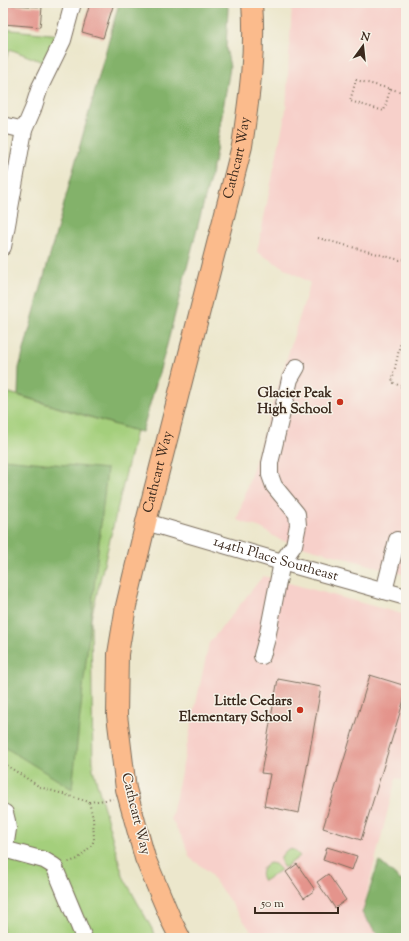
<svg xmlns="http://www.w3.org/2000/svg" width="409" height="941" viewBox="0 0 409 941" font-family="'Sorts Mill Goudy',serif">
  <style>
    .built { fill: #f7d0ca }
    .green { fill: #a4cf7b; stroke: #707c4c }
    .forest { fill: #83b26b; stroke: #5f6e44 }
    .building { fill: #e4948c }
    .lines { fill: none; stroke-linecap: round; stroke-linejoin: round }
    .minor-casing { stroke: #796c5b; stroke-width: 18 }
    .major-casing { stroke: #796c5b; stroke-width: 22 }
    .path { stroke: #796c5b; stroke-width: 2; stroke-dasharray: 1 3; stroke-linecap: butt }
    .minor { stroke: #fff; stroke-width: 16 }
    .major { stroke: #fbbb8c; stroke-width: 20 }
    .poi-dot { fill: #c8321e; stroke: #f7f3e8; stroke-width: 1.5 }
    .labels { text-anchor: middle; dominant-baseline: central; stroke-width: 3; stroke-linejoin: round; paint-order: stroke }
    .street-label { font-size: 14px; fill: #3b2a1e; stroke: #f7f3e8 }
    .poi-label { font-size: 14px; font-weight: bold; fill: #3b2a1e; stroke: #f7f3e8; text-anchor: end }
  </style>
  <rect width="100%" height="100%" fill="#f7f3e8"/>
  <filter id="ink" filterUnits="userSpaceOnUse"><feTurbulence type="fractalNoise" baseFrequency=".025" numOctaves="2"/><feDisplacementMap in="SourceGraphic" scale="8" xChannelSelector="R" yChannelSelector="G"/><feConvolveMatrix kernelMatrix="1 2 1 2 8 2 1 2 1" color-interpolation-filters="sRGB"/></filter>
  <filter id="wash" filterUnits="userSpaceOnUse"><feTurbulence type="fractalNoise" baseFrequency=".012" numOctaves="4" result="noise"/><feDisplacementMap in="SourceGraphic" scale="16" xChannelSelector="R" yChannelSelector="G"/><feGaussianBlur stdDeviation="0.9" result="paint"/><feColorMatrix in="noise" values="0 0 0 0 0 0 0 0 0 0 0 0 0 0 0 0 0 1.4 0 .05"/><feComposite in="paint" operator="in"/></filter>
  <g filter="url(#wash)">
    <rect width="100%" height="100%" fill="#ece7cc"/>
    <path class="built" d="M292,3H406V575L280,540L261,528L237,520L310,283L257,252L286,110Z
      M263,576L406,615V781L396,778L362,913L380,938H256L208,871L190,858L183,839L171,819L209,643Z"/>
    <path class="green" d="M3,29L60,35L45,63L10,49L3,65Z
      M3,391L136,431L91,618L93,769L123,876L157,938H3Z
      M289,849L294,850L300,856L284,868C278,860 281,853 289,849Z
      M270,863L275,864L281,870L264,881C259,874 261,866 270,863Z"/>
    <path class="forest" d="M119,3H227L228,8L226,48L230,67L214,163L167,345L142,432L136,431L18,395L19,368Z
      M3,459L107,469L72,789L3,746Z
      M379,861L400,880L406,882V938H380L362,913Z"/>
    <g id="blocks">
      <path class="building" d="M90,3H114L103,38L82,32Z
        M3,4L42,7L40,27L3,24Z
        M370,675L406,686V693L361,840L323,828Z
        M278,679L321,687L299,813L264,806L270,774L261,773Z
        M327,847L357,856L352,870L323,860Z
        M297,864L315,890L304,898L286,872Z
        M328,874L346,900L335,908L317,882Z"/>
    </g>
  </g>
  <g filter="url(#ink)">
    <use href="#blocks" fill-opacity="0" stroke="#796c5b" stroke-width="1"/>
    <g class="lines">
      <g class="minor-casing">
        <g id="minor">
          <path d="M3,125L24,130"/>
          <path d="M3,247L24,130L33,109L40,87L63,40L73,3"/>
          <path id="s1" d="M146,522L282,562L406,597"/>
          <path d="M384,591L397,540"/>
          <path d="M262,656L267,638L282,562L294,545L298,525L297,514L274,486L270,475V463L290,379L297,367"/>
          <path d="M3,812L5,813L7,821L8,829L5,848L7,850L44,860L54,866L84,938"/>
        </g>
      </g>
      <g class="major-casing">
        <g id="major">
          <path id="s2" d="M180,938L172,922L145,858L126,789L117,715L118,654L126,606L146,522L242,146C249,99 256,51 252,3"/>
        </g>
      </g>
      <path class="path" d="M390,89L384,111L350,101L356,80L406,93
        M318,238L400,260L406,259
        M406,317L392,382L406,389
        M3,763L40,787L89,802L93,818L94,840L92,845L78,859L66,863
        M89,802L113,799"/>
      <use href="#minor" class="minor"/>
      <use href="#major" class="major"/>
    </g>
  </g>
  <g class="poi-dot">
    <circle cx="340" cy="402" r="4"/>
    <circle cx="300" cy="710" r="4"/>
  </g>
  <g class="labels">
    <g class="street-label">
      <text stroke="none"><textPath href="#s2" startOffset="805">Cathcart Way</textPath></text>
      <text stroke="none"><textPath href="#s2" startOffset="481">Cathcart Way</textPath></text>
      <text stroke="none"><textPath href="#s1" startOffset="135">144th Place Southeast</textPath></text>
      <text transform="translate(135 814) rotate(76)">Cathcart Way</text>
    </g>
    <g class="poi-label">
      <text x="332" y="394">Glacier Peak<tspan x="332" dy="16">High School</tspan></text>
      <text x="292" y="702">Little Cedars<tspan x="292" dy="16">Elementary School</tspan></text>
    </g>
  </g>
  <rect width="409" height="941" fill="none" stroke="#f7f3e8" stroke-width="16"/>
  <g transform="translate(363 46) rotate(15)" stroke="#f7f3e8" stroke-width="3" paint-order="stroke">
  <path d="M0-3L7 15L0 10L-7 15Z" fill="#3b2a1e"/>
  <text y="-6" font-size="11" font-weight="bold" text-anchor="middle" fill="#3b2a1e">N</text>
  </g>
  <path d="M255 907v6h83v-6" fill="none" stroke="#3b2a1e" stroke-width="2"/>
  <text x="261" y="907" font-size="12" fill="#3b2a1e" stroke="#f7f3e8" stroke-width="3" paint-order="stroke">50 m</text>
</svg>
